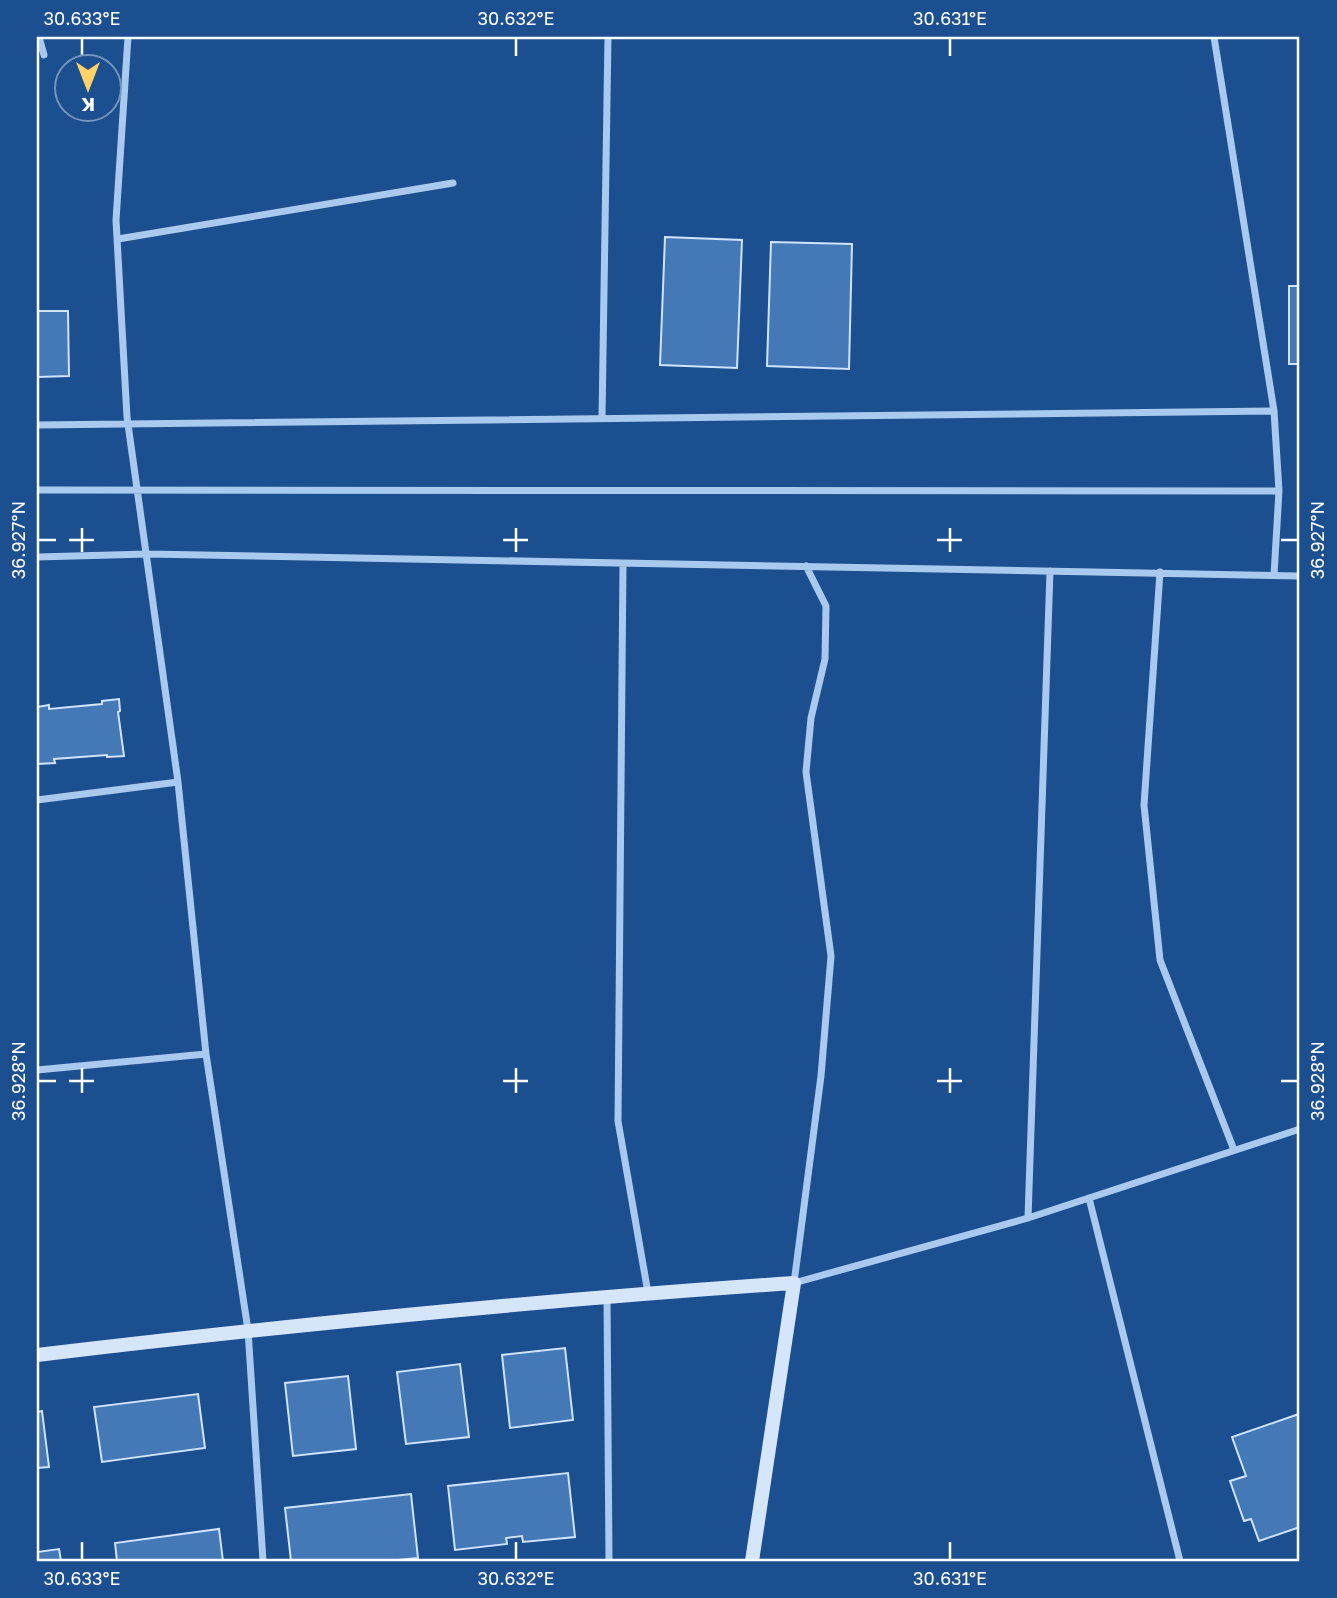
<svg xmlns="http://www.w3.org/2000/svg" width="1337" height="1598" viewBox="0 0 1337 1598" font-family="'Golos Text',sans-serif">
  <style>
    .building { fill: #4478b7; stroke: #cfe3fa; stroke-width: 2 }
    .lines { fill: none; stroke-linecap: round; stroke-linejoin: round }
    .street { stroke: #a9c9ee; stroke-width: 7 }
    .secondary { stroke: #d6e6fa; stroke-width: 14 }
    .ticks { fill: none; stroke: #fff; stroke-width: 2.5 }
    .neatline { fill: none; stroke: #fff; stroke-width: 2.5 }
    .ticks-label { font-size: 18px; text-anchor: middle; fill: #fff }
  </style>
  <rect width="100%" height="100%" fill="#1b4f8f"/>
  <path class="building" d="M665,237L742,240L737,368L660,365Z
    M771,242L852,244L849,369L767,366Z
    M1289,286H1300V364H1289Z
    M37,311H68L69,376L37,377Z
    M119,699L120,711L118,712L124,756L107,757V755L54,759L55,763L37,764V707L49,705V709L102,704V701Z
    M565,1348L573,1420L510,1428L502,1355Z
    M460,1364L469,1437L406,1444L397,1372Z
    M348,1376L356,1449L293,1456L285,1383Z
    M198,1394L205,1448L102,1462L94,1407Z
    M42,1411L49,1467L37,1468V1412Z
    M1299,1414L1300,1527L1259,1541L1251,1519L1244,1521L1230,1481L1246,1476L1232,1437Z
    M568,1473L575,1537L523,1542L522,1536L506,1538L507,1544L455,1550L448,1486Z
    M411,1494L418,1558L388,1561H291L285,1508Z
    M219,1529L223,1561H117L115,1543Z
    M59,1549L61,1561H37V1552Z"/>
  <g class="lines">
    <path class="street" d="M39,37L44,55
      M128,37L116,220L127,417L178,782L206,1054L248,1330L263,1561
      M1214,37L1274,411L1279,491L1274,575
      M118,239L453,183
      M602,418L608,37
      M37,425L1274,411
      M37,490L1279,491
      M37,557L148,554L1300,576
      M623,563L618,1121L648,1293
      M806,566L826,606L825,659L811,718L806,772L831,956L821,1076L794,1283L1028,1218L1300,1129
      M1160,572L1144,805L1160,960L1234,1150
      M37,800L178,782
      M37,1070L206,1054
      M1089,1198L1180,1561
      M1028,1218L1050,571
      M607,1296L609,1561"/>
    <path class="secondary" d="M37,1355C289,1325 541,1300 794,1283L752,1561"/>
  </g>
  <path class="ticks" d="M82,38V56M516,38V56M950,38V56M82,528V552M516,528V552M950,528V552M38,540H56M69,540H94M503,540H528M937,540H962M1281,540H1298M82,1068V1093M516,1068V1093M950,1068V1093M38,1081H56M69,1081H94M503,1081H528M937,1081H962M1281,1081H1298M82,1542V1560M516,1542V1560M950,1542V1560"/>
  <rect width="1337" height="1598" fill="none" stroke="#1b4f8f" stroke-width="77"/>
  <g transform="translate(88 88) rotate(180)"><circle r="33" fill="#1b4f8f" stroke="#7695bc" stroke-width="2"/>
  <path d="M0-5L12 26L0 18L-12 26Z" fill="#ffd166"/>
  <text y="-10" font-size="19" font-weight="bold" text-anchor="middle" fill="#ffffff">K</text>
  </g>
  <rect x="38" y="38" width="1260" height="1522" class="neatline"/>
  <g class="ticks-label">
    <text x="82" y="25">30.633°E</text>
    <text x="516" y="25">30.632°E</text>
    <text x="950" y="25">30.631°E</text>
    <text transform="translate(1318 540) rotate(-90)" y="6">36.927°N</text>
    <text transform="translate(19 540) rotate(-90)" y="6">36.927°N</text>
    <text transform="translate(1318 1081) rotate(-90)" y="6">36.928°N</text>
    <text transform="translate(19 1081) rotate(-90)" y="6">36.928°N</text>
    <text x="82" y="1585">30.633°E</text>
    <text x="516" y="1585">30.632°E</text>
    <text x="950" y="1585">30.631°E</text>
  </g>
</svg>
